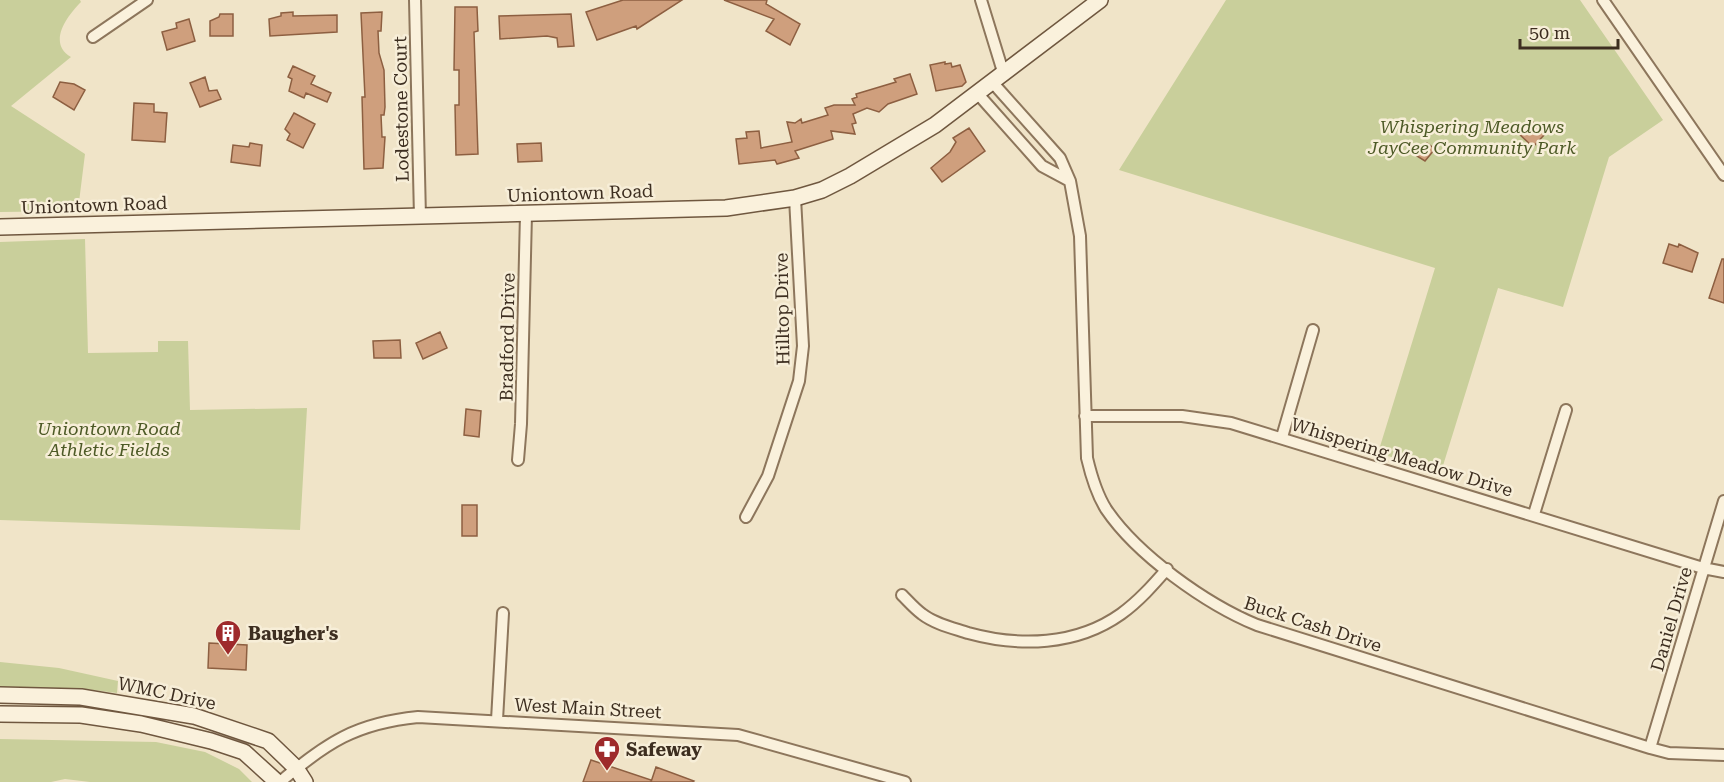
<svg xmlns="http://www.w3.org/2000/svg" width="1724" height="782" viewBox="0 0 1724 782" font-family="'Roboto Serif',serif">
  <style>
    .green { fill: #c9cf9b }
    .building { fill: #cf9f7d; stroke: #8d5f41; stroke-width: 1.5 }
    .lines { fill: none; stroke-linecap: round; stroke-linejoin: round }
    .minor-casing { stroke: #8d765c; stroke-width: 14 }
    .secondary-casing { stroke: #6f573f; stroke-width: 18 }
    .minor { stroke: #faf1dc; stroke-width: 10 }
    .secondary { stroke: #faf1dc; stroke-width: 15 }
    .labels { text-anchor: middle; dominant-baseline: central; stroke-width: 5; stroke-linejoin: round; paint-order: stroke }
    .street-label { font-size: 18px; fill: #3d2e20; stroke: #f7eed8 }
    .park-label { font-size: 18px; font-style: italic; fill: #4d5a26; stroke: #f7eed8 }
    .poi-label { font-size: 18px; font-weight: bold; fill: #3d2e20; stroke: #f7eed8; text-anchor: start }
  </style>
  <rect width="100%" height="100%" fill="#f0e4c8"/>
  <path class="green" d="M0,0H80L81,2C67,16 47,43 71,57L11,106L85,154L79,202L80,211L0,212Z
    M1226,0H1580L1663,120L1609,157L1563,307L1498,288L1441,472L1378,453L1435,268L1119,170Z
    M85,239L88,353L158,352V341H188L190,410L307,408L300,530L0,520V242Z
    M0,662L59,668L118,681L117,693L77,688H0Z
    M0,739L156,742L205,752L239,769L252,782H90L65,779L51,782H0Z"/>
  <path class="building" d="M623,0H682L637,29L636,26L597,40L586,12Z
    M724,0H767L766,4L800,24L790,45L766,31L774,19Z
    M455,7H477L478,31L474,32L478,154L456,155L455,105H459V70H454Z
    M293,12V16L337,15V32L270,36L269,19L281,16V13Z
    M382,12L381,31H378L379,53L384,70L385,107L384,115H381L382,137H385L383,168L364,169L362,97H365L361,13Z
    M220,14H233V36H210V21L219,17Z
    M571,14L574,46L558,47L557,38L547,36L500,39L499,16Z
    M189,19L195,41L167,50L162,32L177,28L176,23Z
    M945,62V64L951,63L952,67L960,65L966,82L962,86L936,91L930,65Z
    M293,66L315,76L311,84L331,93L327,102L306,93L304,98L289,91L292,79L288,77Z
    M910,74L917,94L888,104L879,112L867,108L853,114L856,123L852,124L855,134L831,131L833,139L795,151L799,158L777,164L775,160L739,164L736,139L747,138L746,132L759,131L761,148L792,142L787,122L795,123L801,119L802,123L828,115L825,108L834,105H855L852,99L857,97L856,94L896,82L894,79Z
    M205,77L209,91L217,90L221,99L200,107L190,83Z
    M60,82L74,84L85,90L74,110L53,97Z
    M134,103L154,104V112L167,113L165,142L132,140Z
    M294,113L315,124L303,148L287,140L290,134L285,129Z
    M1530,119L1545,134L1533,147L1517,132Z
    M969,128L985,151L942,182L931,168L950,152L956,142L953,138Z
    M250,143L262,145L260,166L231,162L233,145L249,147Z
    M541,143L542,161L518,162L517,144Z
    M1427,143L1435,149L1425,161L1417,156Z
    M1669,244L1678,247L1679,244L1698,253L1692,272L1663,263Z
    M1722,259H1724V303L1709,298Z
    M440,332L447,348L423,359L416,343Z
    M400,340L401,358H374L373,341Z
    M466,409L481,411L479,437L464,435Z
    M462,505H477V536H462Z
    M209,643L247,645L246,670L208,668Z
    M591,760L651,780V782H583Z
    M656,767L694,781L693,782H651Z"/>
  <g class="lines">
    <g class="minor-casing">
      <path id="minor" d="M415,0L420,217
        M981,0L1004,75
        M1603,0L1724,175
        M93,37L147,0
        M993,83L1060,158L1070,181L1080,236L1087,458C1091,475 1096,493 1106,509C1137,555 1206,604 1257,625L1650,748L1669,753L1724,755
        M978,94L1042,166L1070,181
        M1085,416H1182L1231,423L1703,568L1724,572
        M1282,437L1313,330
        M518,460L521,424L526,214
        M1534,514L1566,410
        M746,517L768,476L799,381L803,346L795,198
        M902,595C908,601 915,609 922,614C935,624 953,628 968,633C1019,647 1076,646 1121,614C1139,601 1153,585 1167,569
        M497,720L503,613
        M1650,748L1724,501
        M280,782C326,743 356,723 418,717L738,735L905,782"/>
    </g>
    <g class="secondary-casing">
      <path id="secondary" d="M0,227L726,208L795,198L822,190L850,176L935,125L1100,0
        M0,695L81,697L194,716L268,741L296,768L305,782
        M0,714L81,715L141,724L211,741L244,752L277,782"/>
    </g>
    <use href="#minor" class="minor"/>
    <use href="#secondary" class="secondary"/>
  </g>
  <defs>
    <g id="building-pin" transform="scale(1.35)"><path d="M0 17L-7.5 6A9.5 9.5 0 1 1 7.5 6Z" fill="#9e2a2b" stroke="#f7eed8"/><path d="M-4-6H4V6H1V3H-1V6H-4ZM-2.5-4.3h1.7v1.8h-1.7ZM.8-4.3h1.7v1.8H.8ZM-2.5-1h1.7V.8h-1.7ZM.8-1h1.7V.8H.8Z" fill="#fff"/></g>
    <g id="pharmacy-pin" transform="scale(1.35)"><path d="M0 17L-7.5 6A9.5 9.5 0 1 1 7.5 6Z" fill="#9e2a2b" stroke="#f7eed8"/><path d="M-2-6h4v4h4v4h-4v4h-4v-4h-4v-4h4Z" fill="#fff"/></g>
  </defs>
  <g fill-rule="evenodd">
    <use href="#building-pin" x="228" y="633"/>
    <use href="#pharmacy-pin" x="607" y="749"/>
  </g>
  <g class="labels">
    <g class="street-label">
      <text transform="translate(401 109) rotate(-91)">Lodestone Court</text>
      <text transform="translate(580 193) rotate(-2)">Uniontown Road</text>
      <text transform="translate(94 205) rotate(-2)">Uniontown Road</text>
      <text transform="translate(782 309) rotate(-91)">Hilltop Drive</text>
      <text transform="translate(507 337) rotate(-89)">Bradford Drive</text>
      <text transform="translate(1402 457) rotate(17)">Whispering Meadow Drive</text>
      <text transform="translate(1671 619) rotate(-74)">Daniel Drive</text>
      <text transform="translate(1313 624) rotate(18)">Buck Cash Drive</text>
      <text transform="translate(167 693) rotate(12)">WMC Drive</text>
      <text transform="translate(588 708) rotate(3)">West Main Street</text>
    </g>
    <g class="park-label">
      <text x="1472" y="126">Whispering Meadows<tspan x="1472" dy="21">JayCee Community Park</tspan></text>
      <text x="109" y="428">Uniontown Road<tspan x="109" dy="21">Athletic Fields</tspan></text>
    </g>
    <g class="poi-label">
      <text x="248" y="633">Baugher's</text>
      <text x="626" y="749">Safeway</text>
    </g>
  </g>
  <path d="M1520 39v9h98v-9" fill="none" stroke="#3d2e20" stroke-width="3"/>
  <text x="1529" y="39" font-size="18" fill="#3d2e20" stroke="#f7eed8" stroke-width="4.5" paint-order="stroke">50 m</text>
</svg>
